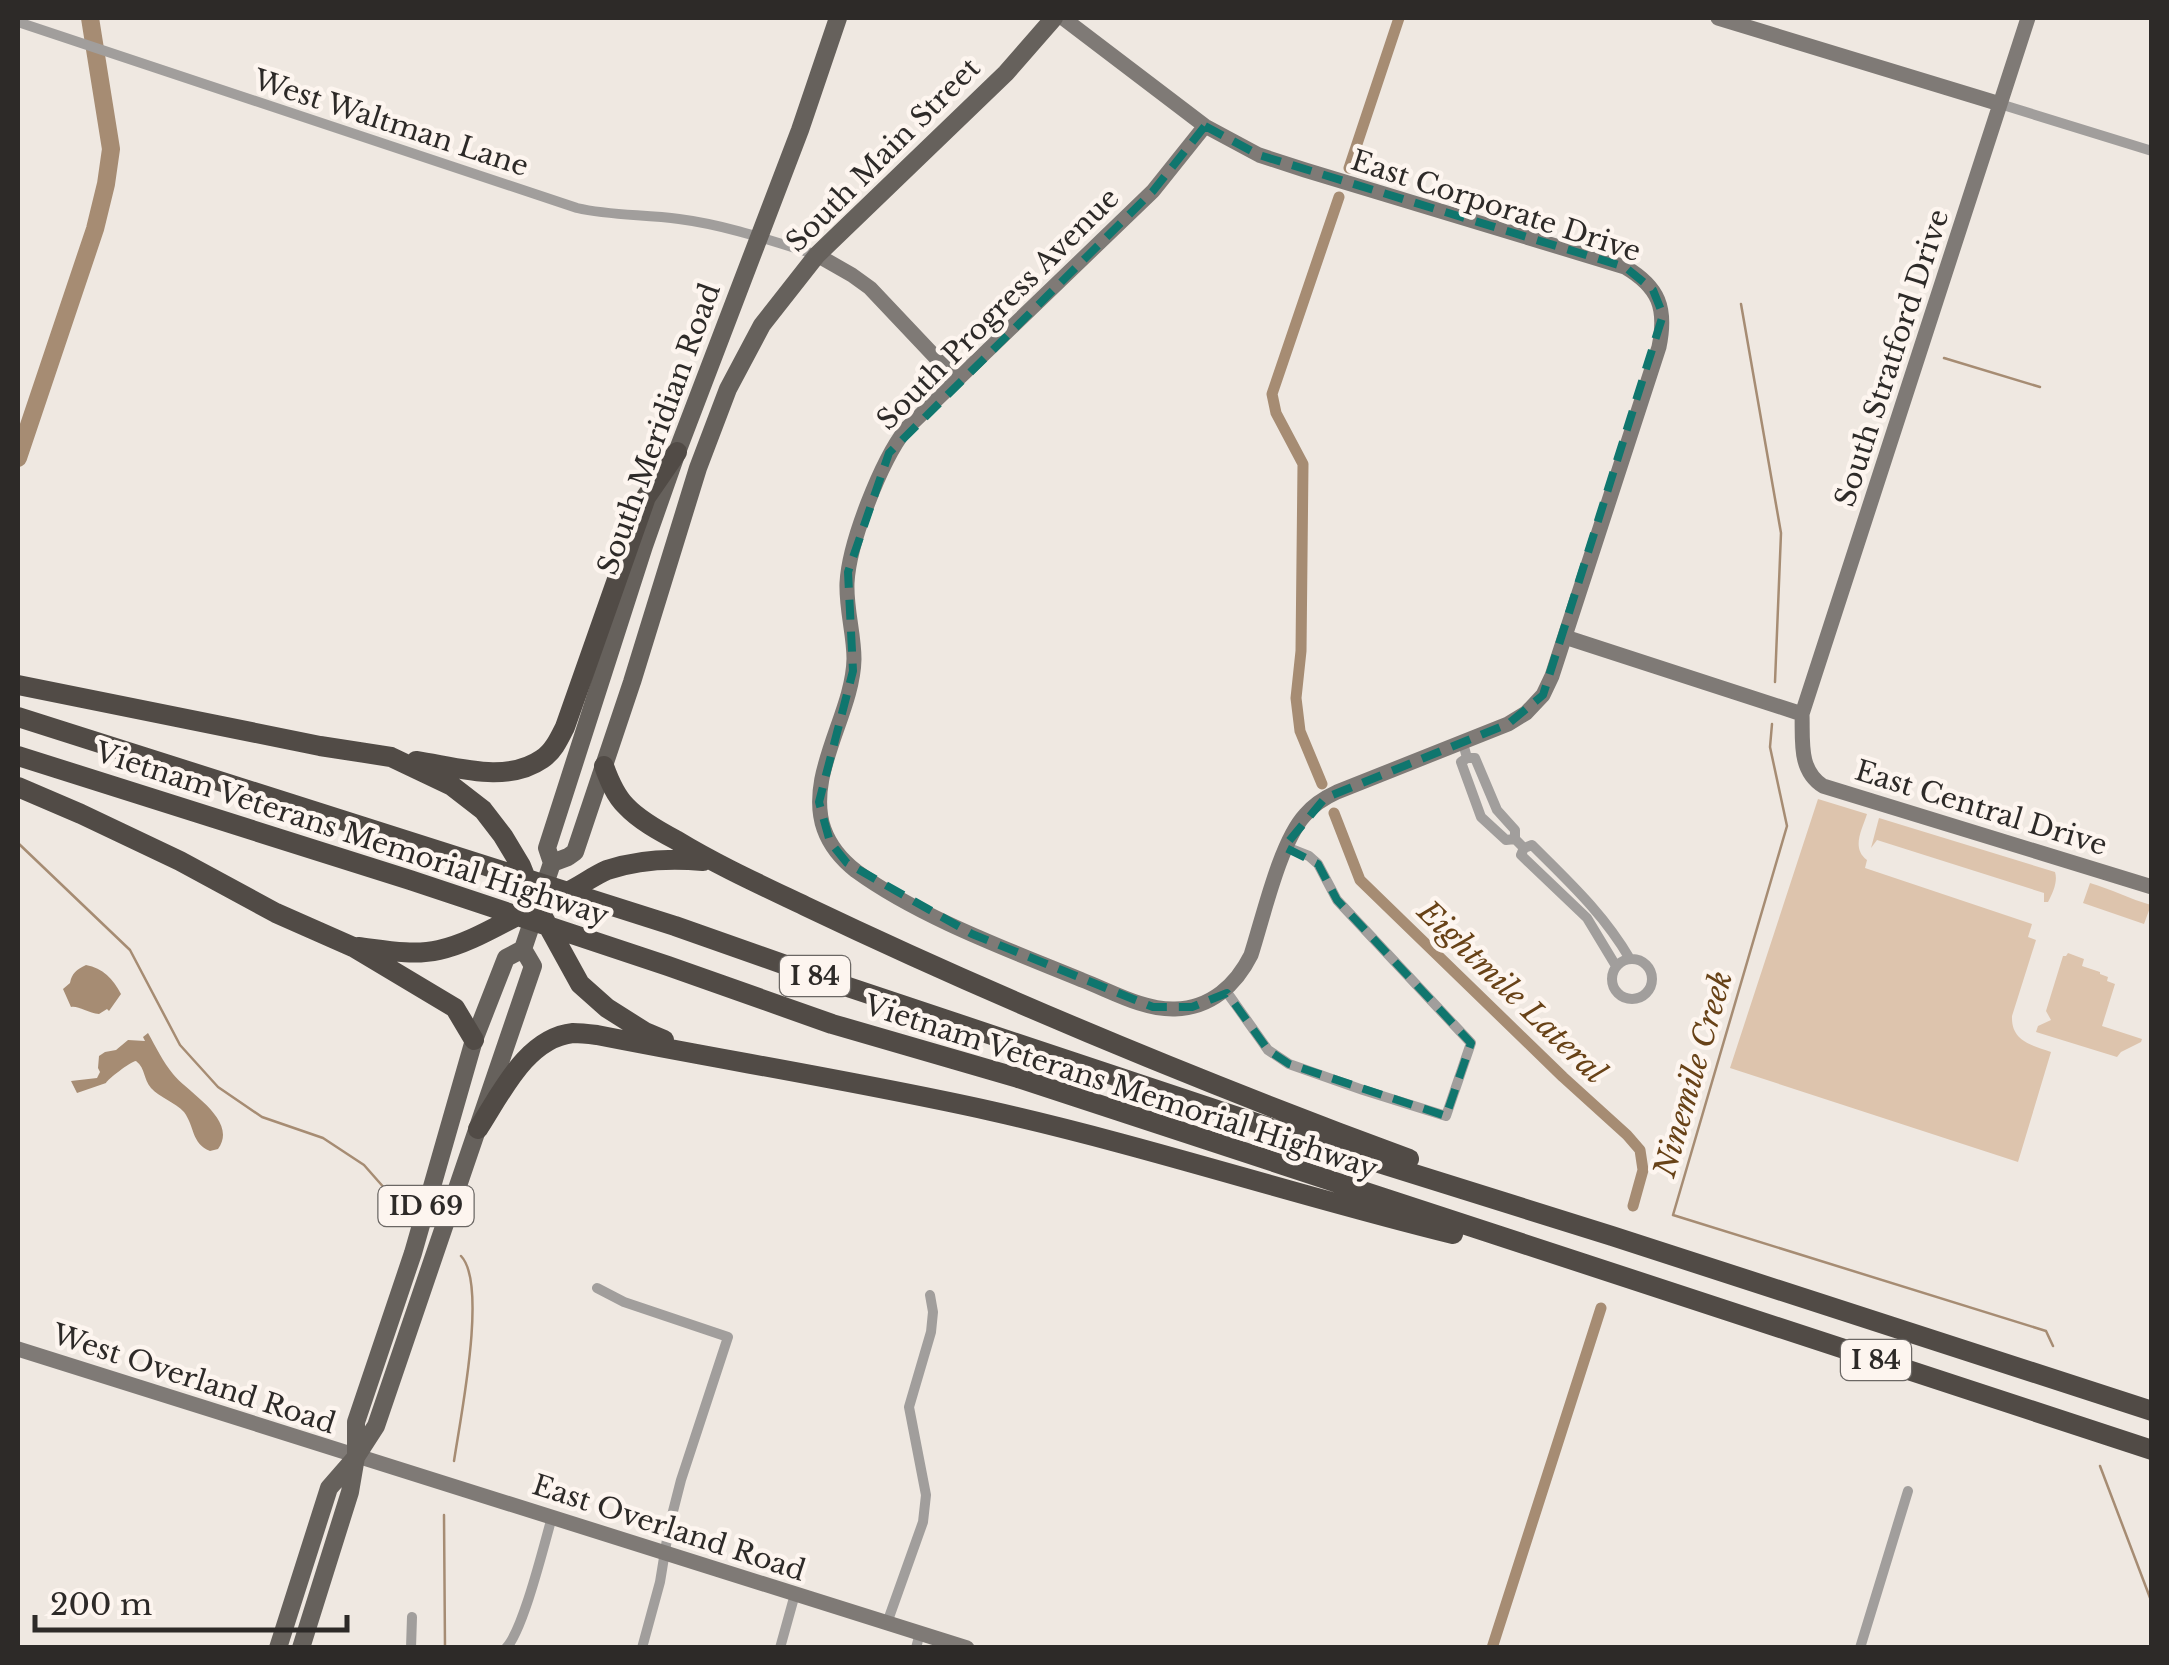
<svg xmlns="http://www.w3.org/2000/svg" width="2169" height="1665" viewBox="0 0 2169 1665" font-family="'Libre Baskerville',serif">
  <style>
    .green { fill: #ddc4ad }
    .water { fill: #a68c73 }
    .lines { fill: none; stroke-linecap: round; stroke-linejoin: round }
    .stream { stroke: #a68c73; stroke-width: 2.5 }
    .canal { stroke: #a68c73; stroke-width: 11 }
    .river { stroke: #a68c73; stroke-width: 18 }
    .street { stroke: #a19e9c; stroke-width: 10 }
    .secondary { stroke: #7f7a76; stroke-width: 15 }
    .primary { stroke: #66615c; stroke-width: 18 }
    .highway { stroke: #514b46; stroke-width: 20 }
    .marked { fill: none; stroke: #0f766e; stroke-width: 8; stroke-dasharray: 20 12; stroke-linejoin: round }
    .labels { text-anchor: middle; dominant-baseline: central; stroke-width: 9; stroke-linejoin: round; paint-order: stroke }
    .shield { fill: #fdf5ef; stroke: #6b6764; stroke-width: 2.5 }
    .shield-label { font-size: 25px; font-weight: bold; fill: #2d2a28 }
    .street-label { font-size: 28px; fill: #2d2a28; stroke: #fdf5ef }
    .water-label { font-size: 30px; font-style: italic; fill: #684217; stroke: #fdf5ef }
  </style>
  <rect width="100%" height="100%" fill="#efe8e1"/>
  <path class="green" d="M1818,799L1867,814C1862,830 1851,848 1867,860L1865,868L2032,924L2028,937L2036,940L2012,1016C2011,1041 2031,1045 2051,1052L2018,1162L1730,1068Z
    M1879,818L2055,872C2058,881 2053,893 2048,902H2044V893L1877,840L1871,848Z
    M2090,883C2111,889 2130,899 2151,905L2144,924L2083,903Z
    M2068,953L2084,959L2082,966L2100,972V974L2108,977L2107,981L2115,984L2102,1026L2142,1039L2141,1042L2121,1052L2117,1057L2036,1032L2038,1026L2051,1020L2046,1011L2063,956H2066Z"/>
  <path class="water" d="M86,965C103,968 113,979 121,994L109,1011L107,1009L99,1014C88,1013 77,1005 71,1007L63,989L70,983C72,973 76,970 86,965Z
    M148,1033C156,1047 163,1062 173,1074C188,1093 239,1120 218,1149L210,1151C191,1143 195,1127 184,1112C175,1102 160,1098 151,1088C143,1079 146,1069 136,1061C130,1062 108,1079 106,1083L77,1093L71,1081L97,1078L100,1072L98,1068L99,1056L105,1052L116,1050L128,1040L145,1041L143,1037Z"/>
  <g class="lines">
    <path class="stream" d="M1741,304L1781,533L1775,682
      M1944,358L2040,387
      M1772,724L1770,747L1787,826L1673,1215L2046,1331L2053,1346
      M18,843L130,950L180,1045L218,1087L262,1117L323,1138L364,1165L401,1207
      M454,1461C460,1420 488,1284 461,1256
      M2100,1466L2152,1603
      M444,1515L445,1647"/>
    <path class="canal" d="M1349,168L1399,18
      M1322,784L1300,731L1296,698L1301,651L1303,464L1276,413L1272,394L1339,197
      M1334,813L1360,880L1563,1077L1627,1135L1640,1150L1643,1170L1633,1206
      M1492,1648L1601,1308"/>
    <path class="river" d="M18,458L95,229L106,184L111,149L90,18"/>
    <path class="street" d="M18,22L577,208C611,216 645,214 679,219C726,225 772,241 817,255
      M2000,104L2152,151
      M1463,743L1467,758L1461,762L1481,817L1506,840L1515,839L1524,848L1521,855L1587,918L1616,966
      M1467,758H1475L1497,810L1515,830V839
      M1524,848L1532,845C1569,882 1603,913 1630,959
      M1612 979a20 20 0 1 1 40 0a20 20 0 1 1-40 0Z
      M1226,991L1268,1050L1289,1064L1363,1090L1446,1116L1471,1043L1337,900L1318,864L1309,856L1286,847
      M597,1288L624,1302L728,1337L681,1480L669,1527L660,1582L642,1648
      M887,1623L923,1522L926,1495L909,1407L931,1332L933,1312L930,1295
      M411,1648L412,1617
      M506,1648C523,1631 544,1545 552,1517
      M780,1648L795,1594
      M916,1648L920,1633
      M1860,1648L1908,1491"/>
    <path class="secondary" d="M1063,18L1205,126L1259,155L1305,170L1625,267C1659,287 1667,308 1659,347L1552,676L1543,695L1526,713L1508,724L1337,792C1324,798 1314,804 1305,815C1280,842 1263,918 1251,955C1236,985 1211,1008 1175,1009C1143,1010 1111,991 1082,980C1009,950 919,917 856,871C842,860 830,846 824,829C805,775 853,714 854,659C854,634 846,609 847,583C849,543 881,461 906,429L1153,191L1205,126
      M1718,18L2000,104
      M2028,18L1802,714C1803,740 1798,770 1823,786L2152,887
      M817,255L852,275L870,288L957,380
      M1565,637L1802,714
      M18,1349L967,1648"/>
    <path class="primary" d="M552,863L568,857L575,852L632,682L698,468L728,389L762,325L817,255L1006,73L1054,18
      M278,1648L329,1488L356,1457L376,1426L533,966L523,949
      M301,1648L350,1492L356,1457V1422L413,1253L474,1040L506,958L523,949L552,863L547,848L644,546L677,452L800,130L838,18"/>
    <path class="highway" d="M18,685L320,746L391,757L452,786L483,810L503,836L521,866L537,906L580,984L607,1008L645,1032L664,1040
      M18,717L675,926L845,986L1331,1148L1612,1236L2152,1411
      M18,756L410,880L668,966L832,1024L1018,1078L2152,1450
      M416,761C456,767 506,784 542,759C553,752 559,739 565,727L646,497L677,452
      M604,766C609,780 615,795 626,806C639,820 659,831 676,840C717,865 761,885 805,906C1002,1000 1204,1083 1409,1159
      M18,787L81,814L180,861L276,913L353,947L455,1008L474,1040
      M565,893C579,887 593,876 607,870C639,859 671,858 703,861
      M358,947C383,950 413,956 439,950C467,944 495,927 521,914
      M478,1129C501,1094 526,1038 573,1033C580,1033 589,1034 597,1035C728,1061 861,1082 991,1111C1147,1146 1298,1196 1453,1234"/>
  </g>
  <path class="marked" d="M1205,126L1259,155L1625,267L1653,290L1663,315L1543,695L1508,724L1325,798L1284,847L1318,864L1337,900L1471,1043L1446,1116L1289,1064L1268,1050L1227,993L1192,1007H1153L972,934L847,863L830,842L819,802L853,671L848,572L889,453L1153,191Z"/>
  <g class="labels">
    <g class="shield">
      <rect x="780" y="956" width="70" height="40" rx="8"/>
      <rect x="378.5" y="1186" width="95" height="40" rx="8"/>
      <rect x="1841" y="1340" width="70" height="40" rx="8"/>
    </g>
    <g class="shield-label">
      <text x="815" y="976">I 84</text>
      <text x="426" y="1206">ID 69</text>
      <text x="1876" y="1360">I 84</text>
    </g>
    <g class="street-label">
      <text transform="translate(391 123) rotate(18)">West Waltman Lane</text>
      <text transform="translate(883 155) rotate(-45)">South Main Street</text>
      <text transform="translate(1496 206) rotate(18)">East Corporate Drive</text>
      <text transform="translate(998 309) rotate(-45)">South Progress Avenue</text>
      <text transform="translate(1892 358) rotate(-72)">South Stratford Drive</text>
      <text transform="translate(659 429) rotate(-70)">South Meridian Road</text>
      <text transform="translate(1981 808) rotate(17)">East Central Drive</text>
      <text transform="translate(352 834) rotate(18)">Vietnam Veterans Memorial Highway</text>
      <text transform="translate(1121 1087) rotate(18)">Vietnam Veterans Memorial Highway</text>
      <text transform="translate(194 1379) rotate(18)">West Overland Road</text>
      <text transform="translate(669 1528) rotate(18)">East Overland Road</text>
    </g>
    <g class="water-label">
      <text transform="translate(1512 992) rotate(44)">Eightmile Lateral</text>
      <text transform="translate(1693 1074) rotate(-74)">Ninemile Creek</text>
    </g>
  </g>
  <rect width="2169" height="1665" fill="none" stroke="#2d2a28" stroke-width="40"/>
  <path d="M35 1615v15h312v-15" fill="none" stroke="#2d2a28" stroke-width="5"/>
  <text x="50" y="1615" font-size="30" fill="#2d2a28" stroke="#fdf5ef" stroke-width="8" paint-order="stroke">200 m</text>
</svg>
